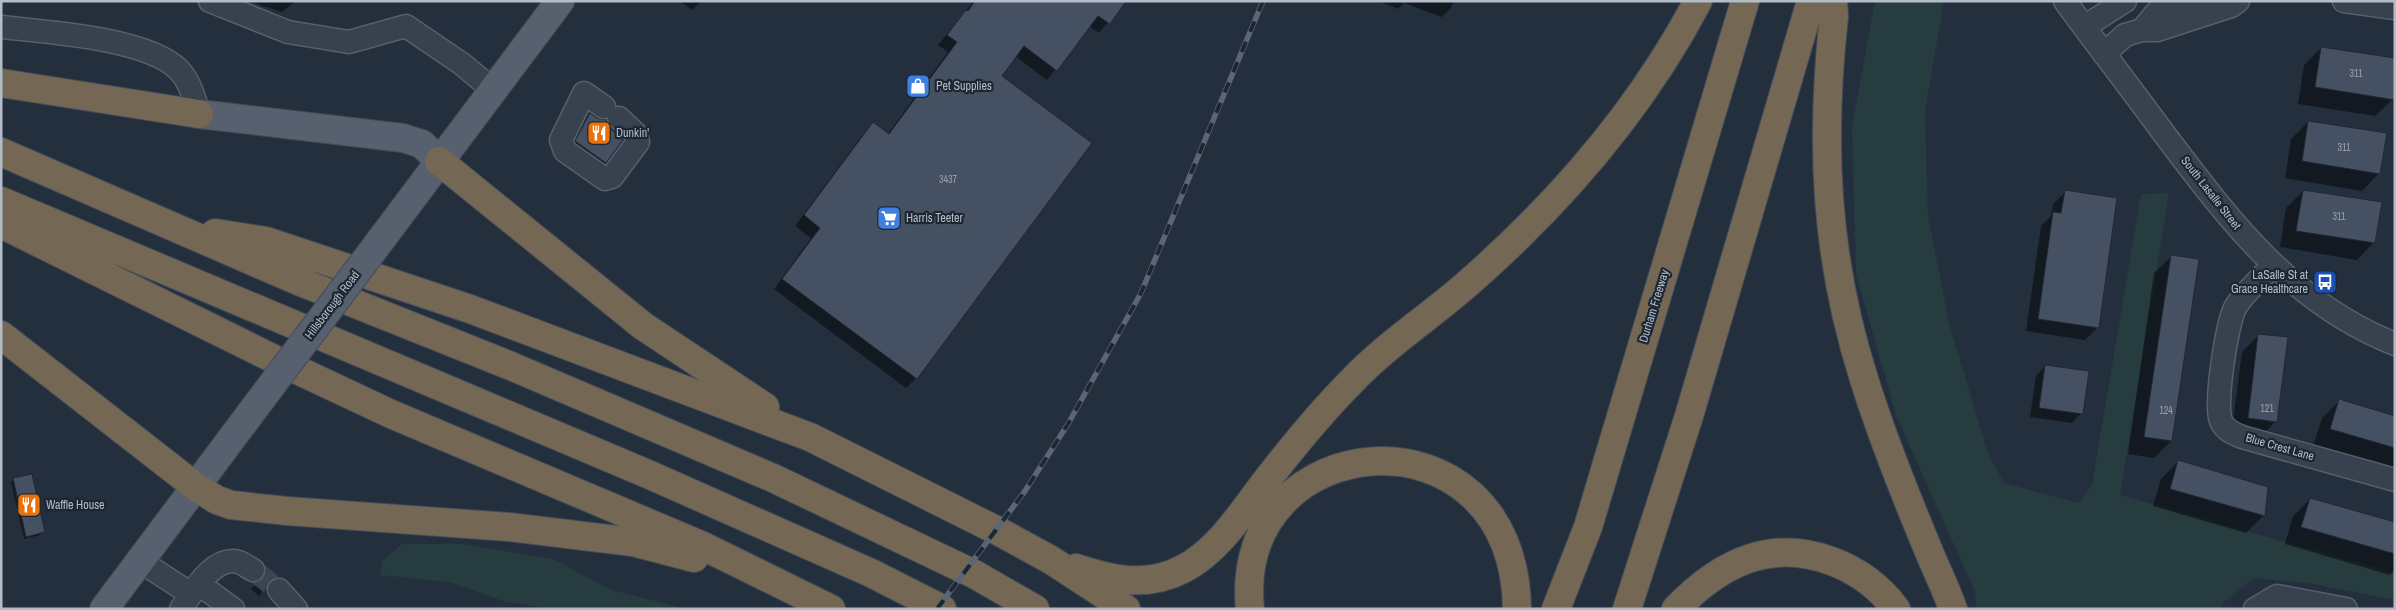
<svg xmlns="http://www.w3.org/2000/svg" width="2396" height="610" viewBox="0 0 2396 610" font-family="'Archivo Narrow',sans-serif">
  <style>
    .green { fill: #263c3f }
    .shadow { fill: #0007 }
    .building { fill: #455162; stroke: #1f2835 }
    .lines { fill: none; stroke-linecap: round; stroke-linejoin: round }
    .minor-tunnel { stroke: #3a4453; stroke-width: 22; stroke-dasharray: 22 11; stroke-linecap: butt }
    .minor-casing { stroke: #565f6c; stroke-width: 25 }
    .major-casing { stroke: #414a57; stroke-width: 30 }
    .highway-casing { stroke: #434c59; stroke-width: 30 }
    .minor { stroke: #38414e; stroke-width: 22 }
    .major { stroke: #56606e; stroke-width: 28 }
    .highway { stroke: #746855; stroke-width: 28 }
    .rail-casing { stroke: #5a6575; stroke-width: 5.5 }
    .rail { stroke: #1d2633; stroke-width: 4; stroke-dasharray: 11; stroke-linecap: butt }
    .major-bridge-casing { stroke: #414a57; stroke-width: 30; stroke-linecap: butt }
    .major-bridge { stroke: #56606e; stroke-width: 28 }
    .labels { text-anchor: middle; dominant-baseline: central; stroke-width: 4.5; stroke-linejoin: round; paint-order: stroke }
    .number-label { font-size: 10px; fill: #98a1af }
    .poi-label { font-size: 12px; fill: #b4bcc9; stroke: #1d2633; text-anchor: start }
    .street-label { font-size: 12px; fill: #b4bcc9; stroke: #1d2633 }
  </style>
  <rect width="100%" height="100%" fill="#242f3e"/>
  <path class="green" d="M1875,1H1944L1925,111L1928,216L1949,323L1988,453L2004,483L2079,503L2092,485L2141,194L2169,193L2120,495L2395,573V600L2314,584L2254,578L2224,602L2221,609H1976L1975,592L1896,415L1856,274L1852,127Z
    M402,544H463L553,559L612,590L686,609H555L506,602L449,582L380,575L382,561Z"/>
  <path class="shadow" d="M248,1H296L282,12Z
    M680,1H701L692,10Z
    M974,1H1125L1099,33L1089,26L1047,80L1015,56L1000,76L1090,143L916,378L906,388L774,289L811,238L795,226L863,134L873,124L887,135L948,52L938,45Z
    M1378,1H1454L1451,8L1442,17L1404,3L1398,9Z
    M2321,48L2393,99L2375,116L2298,104L2304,65Z
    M590,115L622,140L602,166L574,146Z
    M2308,122L2379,173L2362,191L2285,178L2291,139Z
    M2303,191L2374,242L2357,260L2280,247L2286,208Z
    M2065,192L2098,327L2085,340L2026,331L2041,226L2051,216L2053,204Z
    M2172,256L2198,260L2171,441L2154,458L2128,454L2154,273Z
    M2259,335L2276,421L2258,439L2231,435L2242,352Z
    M2045,366L2081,413L2072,423L2030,417L2036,376Z
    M2339,401L2395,417V470L2313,446L2322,418Z
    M2178,462L2267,488L2263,516L2246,533L2153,506L2161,479Z
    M14,479L43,532L40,535L24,539L11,482Z
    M2310,499L2395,524V569L2390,575L2285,544L2293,516Z
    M265,569L277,577L267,585L259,596L251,589L258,582L259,575Z"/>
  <path class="building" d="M975,1H1126L1110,24L1098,16L1057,71L1024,46L1002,76L1092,143L917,379L782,279L820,228L804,215L873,122L889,134L957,42L947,35L966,10L968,11Z
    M2321,47L2395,58V100L2315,87Z
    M590,113L597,118L606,120L610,128L623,140L606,163L575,141Z
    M2308,121L2387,133L2380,174L2302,161Z
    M2065,190L2117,198L2099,328L2038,319L2053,212L2061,213Z
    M2303,190L2382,202L2375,243L2296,231Z
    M2171,255L2199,259L2172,441L2144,437Z
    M2258,334L2288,337L2277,422L2248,418Z
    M2045,365L2089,371L2083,414L2039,408Z
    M2339,399L2395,416V448L2330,429Z
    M2178,460L2268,487L2265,516L2170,489Z
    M32,474L45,532L26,537L13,478Z
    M2310,498L2395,522V554L2301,527Z
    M265,567L279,577L270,581L266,590L256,582L264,577Z"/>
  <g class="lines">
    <path class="minor-tunnel" d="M253,570L279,590"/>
    <g class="minor-casing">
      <path id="minor" d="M210,1L288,32L349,42L406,26L462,64L493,90
        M2065,1C2098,46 2132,90 2165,135C2230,221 2291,303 2395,344
        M2344,1L2395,8
        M1,27C46,32 145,38 178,69C190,81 194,98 199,114
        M2084,27L2125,1
        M2142,30L2157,12L2195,1
        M2104,54L2125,35L2142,30H2157L2231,6L2238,1
        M604,107L584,93L561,140L565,151L605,179L612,177L638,142L636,134L619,118
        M2273,265C2261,279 2244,292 2235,308C2227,324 2214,405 2221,421C2225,430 2233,433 2242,437L2395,480
        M140,561L191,594
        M199,584L233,609
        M279,590L296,609
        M181,609C193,592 213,555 239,562C244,564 249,568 253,570
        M2255,609L2277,596L2346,609"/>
    </g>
    <g class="major-casing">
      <path id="major" d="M199,114L403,138L422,144L439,161
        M383,237L560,1
        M104,609L262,398"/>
    </g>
    <g class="highway-casing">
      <path id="highway" d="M1833,1L1834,16C1820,142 1825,257 1864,379C1881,434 1903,489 1925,542C1934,565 1945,586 1953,609
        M1,83L199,114
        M1,152L296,280L511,366L773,478L974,574L1035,609
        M439,161L643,326L765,407
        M1,201L650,475L871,573L942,609
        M1,224L274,359L391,414L703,546L831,609
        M215,233L266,241L470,309L810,437L998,531L1051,560L1126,609
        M1,335L196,487L217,500L231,505L287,511L509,527L633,542L694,558
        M1076,568C1112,580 1147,588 1183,569C1220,550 1244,509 1270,476C1295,444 1322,411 1351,382C1386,345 1428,318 1466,285C1560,203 1640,111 1698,1
        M1250,609C1231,425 1514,399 1517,609
        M1556,609L1588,527L1745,1
        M1627,609L1689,416L1811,1
        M1676,609C1696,588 1723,567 1751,558C1804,541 1864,566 1896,609"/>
    </g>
    <use href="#minor" class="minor"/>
    <use href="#major" class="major"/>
    <use href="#highway" class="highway"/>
    <g class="rail-casing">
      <path id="rail" d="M937,609L1025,491L1068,424L1141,293L1263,1"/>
    </g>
    <use href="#rail" class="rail"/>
    <g class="major-bridge-casing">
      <path id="major-bridge" d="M262,398L383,237"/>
    </g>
    <use href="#major-bridge" class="major-bridge"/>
  </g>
  <defs>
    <g id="shop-square" transform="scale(1.25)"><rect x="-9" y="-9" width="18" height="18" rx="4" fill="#3f7fe0" stroke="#1d2633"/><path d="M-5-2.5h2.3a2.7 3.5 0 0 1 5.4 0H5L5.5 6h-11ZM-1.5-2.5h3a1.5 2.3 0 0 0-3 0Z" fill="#fff"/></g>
    <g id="restaurant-square" transform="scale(1.25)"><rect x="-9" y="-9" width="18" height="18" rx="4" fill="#e8710a" stroke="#1d2633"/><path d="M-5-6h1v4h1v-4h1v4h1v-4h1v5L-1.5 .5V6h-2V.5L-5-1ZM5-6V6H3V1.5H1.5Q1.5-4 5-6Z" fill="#fff"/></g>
    <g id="supermarket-square" transform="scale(1.25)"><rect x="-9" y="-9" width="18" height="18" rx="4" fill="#3f7fe0" stroke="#1d2633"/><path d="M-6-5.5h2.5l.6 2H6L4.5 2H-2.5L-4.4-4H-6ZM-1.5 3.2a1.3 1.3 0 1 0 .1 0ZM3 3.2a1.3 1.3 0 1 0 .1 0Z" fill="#fff"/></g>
    <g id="bus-square" transform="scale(1.25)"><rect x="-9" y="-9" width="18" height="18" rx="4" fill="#1a4fb4" stroke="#1d2633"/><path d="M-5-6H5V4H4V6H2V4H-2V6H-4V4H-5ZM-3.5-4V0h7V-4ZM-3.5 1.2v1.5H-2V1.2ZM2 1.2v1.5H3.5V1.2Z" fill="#fff"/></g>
  </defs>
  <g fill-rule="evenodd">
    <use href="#shop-square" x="918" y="86"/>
    <use href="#restaurant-square" x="599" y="133"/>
    <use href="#supermarket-square" x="889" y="218"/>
    <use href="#bus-square" x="2325" y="282"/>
    <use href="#restaurant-square" x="29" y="505"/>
  </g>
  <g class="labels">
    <g class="number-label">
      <text x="2356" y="73">311</text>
      <text x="2344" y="147">311</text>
      <text x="948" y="179">3437</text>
      <text x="2339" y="216">311</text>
      <text x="2267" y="408">121</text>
      <text x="2166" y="410">124</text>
    </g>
    <g class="poi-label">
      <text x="936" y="86">Pet Supplies</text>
      <text x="616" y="133">Dunkin'</text>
      <text x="906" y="218">Harris Teeter</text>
      <text x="2308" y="275" text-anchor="end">LaSalle St at<tspan x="2308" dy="14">Grace Healthcare</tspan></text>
      <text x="46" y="505">Waffle House</text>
    </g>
    <g class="street-label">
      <text transform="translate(2211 193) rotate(52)">South Lasalle Street</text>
      <text transform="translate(332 305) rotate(-53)">Hillsborough Road</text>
      <text transform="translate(1654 306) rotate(-73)">Durham Freeway</text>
      <text transform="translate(2280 447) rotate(16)">Blue Crest Lane</text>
    </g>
  </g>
  <rect width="2396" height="610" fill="none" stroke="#b4bcc9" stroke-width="5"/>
</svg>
